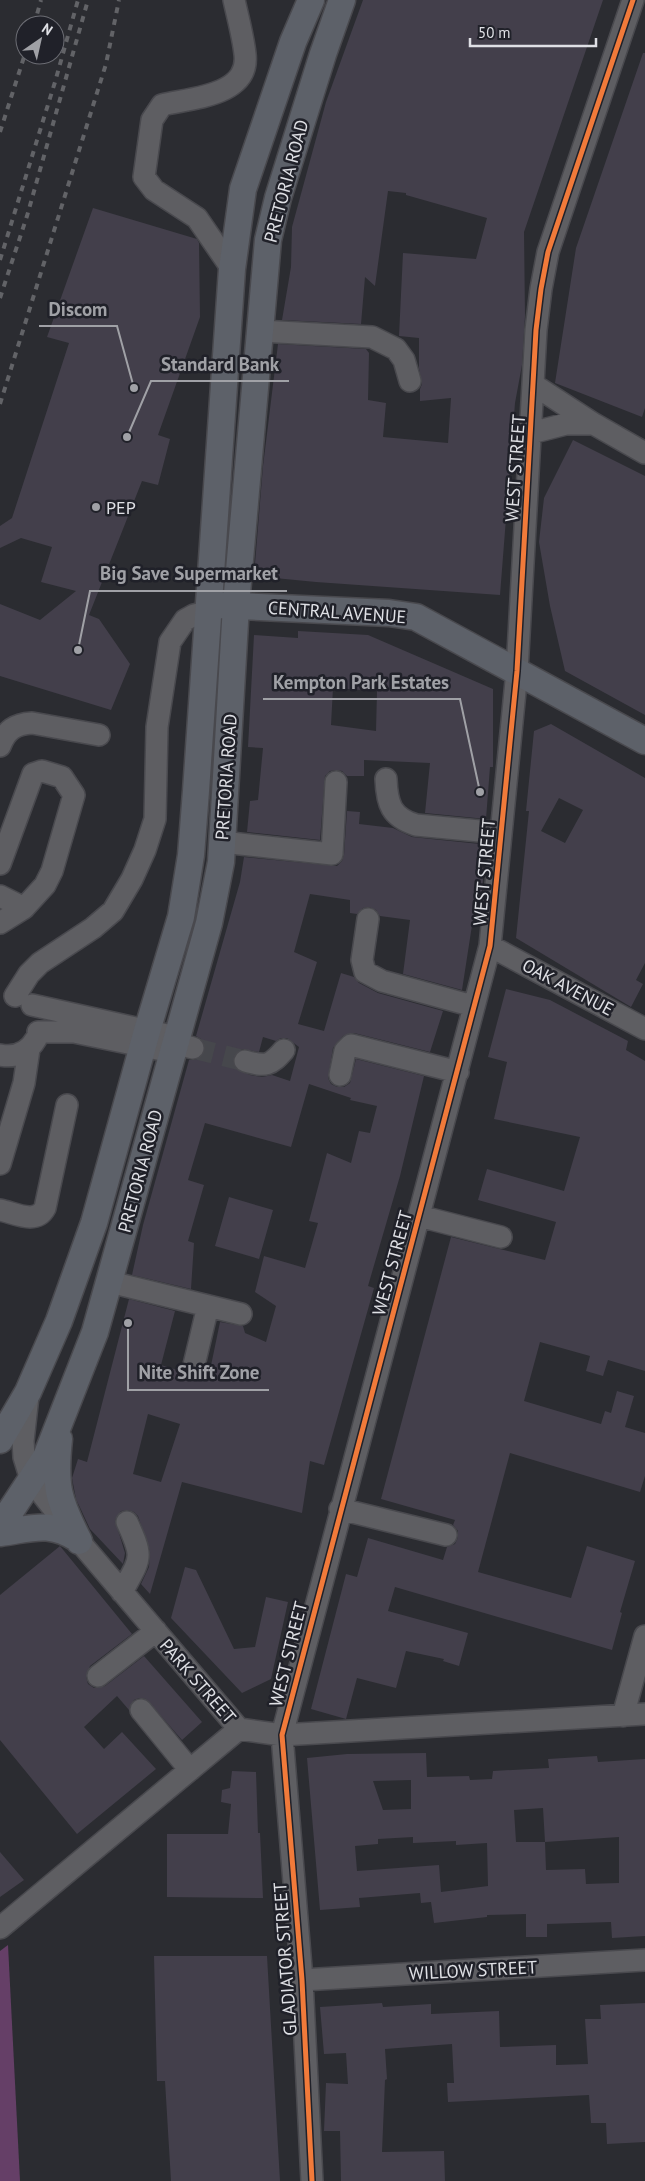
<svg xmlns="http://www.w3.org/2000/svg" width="645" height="2181" viewBox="0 0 645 2181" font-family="'PT Sans',sans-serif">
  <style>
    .green { fill: #653f67 }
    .building { fill: #433f4b; fill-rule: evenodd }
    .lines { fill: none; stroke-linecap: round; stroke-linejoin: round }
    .minor-tunnel { stroke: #46474c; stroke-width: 21; stroke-dasharray: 21 11; stroke-linecap: butt }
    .minor-casing { stroke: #49494e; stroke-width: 24 }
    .major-casing { stroke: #49494e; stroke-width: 29 }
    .minor { stroke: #5e5e62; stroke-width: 21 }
    .major { stroke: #5d6169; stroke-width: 26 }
    .rail { stroke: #626367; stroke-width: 4; stroke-dasharray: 6 6; stroke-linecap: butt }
    .cycleway-casing { stroke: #202129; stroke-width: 8 }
    .cycleway { stroke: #f17a3a; stroke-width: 5 }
    .poi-dot { fill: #a0a1a6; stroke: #202129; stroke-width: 2 }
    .labels { text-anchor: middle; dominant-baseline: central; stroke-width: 5; stroke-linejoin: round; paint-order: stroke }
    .street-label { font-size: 18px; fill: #dfe0e5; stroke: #202129 }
    .poi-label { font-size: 18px; fill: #dfe0e5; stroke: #202129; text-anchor: start }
    .leader { fill: none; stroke: #a0a1a6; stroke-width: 2 }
    .callout-dot { fill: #a0a1a6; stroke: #202129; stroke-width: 2 }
    .callout-label { font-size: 19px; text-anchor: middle; font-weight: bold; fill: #a0a1a6; stroke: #202129; stroke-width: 5; stroke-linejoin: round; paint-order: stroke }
  </style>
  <rect width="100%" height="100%" fill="#2b2c31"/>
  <path class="green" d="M8,1945L20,2181H0V1951Z"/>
  <path class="building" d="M363,0H603L524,232L525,316L522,365L515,403L500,595L316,582L254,576L263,466L278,344L366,349L369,353L368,400L386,403L383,437L448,443L451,398L420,401V389L422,384L419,368V338L399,336L403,253L476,259L487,218L406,195V193L388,191L375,286L365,277L361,324L282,320L291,267L292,227L326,102Z
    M643,53H645V408L642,417L555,383L576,248Z
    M93,208L197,239L199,243L200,317L158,435L170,439L158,485L142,481L89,615L99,619L130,664L111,710L0,676V604L40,620L76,591L41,582L52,547L21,538L0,548V526L12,518L69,343L47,337Z
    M573,440L645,476V715L565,671L550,606L539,542L544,498Z
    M298,631L368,635L493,689V767H490L486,819L425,813L430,763L364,760V776H347L342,771L336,770L330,771L325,776L320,840L247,832L250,801L258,800L263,748L248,747L254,635L298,638ZM333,688L377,691L376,731L331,725Z
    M551,724L645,778V963L636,980L643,984L631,1007L516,938L529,811H526L534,731ZM559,798L583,810L565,843L541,831Z
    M347,811L360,812L359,824L393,828L412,837L480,844L477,867L484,868L482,891L477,893L462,990L403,974L410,920L380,916L376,910L369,907L363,908L357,914L350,913V900L310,894L294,952L317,962L298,1024L324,1031L341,973L354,977L359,983L378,993L443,1011L430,1052L354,1033L343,1036L333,1048L328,1078L331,1084L337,1087H344L350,1083L356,1059L424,1076L400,1176L368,1286L374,1288L324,1465L310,1461L302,1513L182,1482L150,1594L141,1584L149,1567L150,1551L138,1516L134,1512L128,1510L121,1511L115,1520L125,1553L123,1564L90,1529L76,1499L72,1478L78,1459L87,1462L129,1299L175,1311L161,1365L184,1372L191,1377L208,1380L220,1322L243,1326L245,1333L266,1342L276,1306L255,1292L264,1256L305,1268L318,1223L309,1221L327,1153L351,1163L359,1131L370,1133L377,1106L350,1100L351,1098L309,1084L291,1147L205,1123L188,1180L204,1185L188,1241L194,1243L191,1289L132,1275L143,1225L189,1060H197L205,1052V1044L201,1039L196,1036L240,882L244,857L337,866L342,861L344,855ZM263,1037L276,1041L281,1038H287L299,1047L290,1081L272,1075L262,1077L250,1075L236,1069L233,1064L236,1053L242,1049L259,1052ZM148,1414L180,1424L161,1482L133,1474Z
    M506,989L550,1000L628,1041L626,1050L645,1061V1371L608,1360L603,1376L586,1371L590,1356L540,1342L524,1401L601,1424L605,1411L611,1413L617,1391L634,1396L625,1427L645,1433V1476L640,1492L510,1453L478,1572L571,1598L587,1546L635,1561L620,1612L622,1613L612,1650L395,1587L388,1611L468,1633L459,1666L443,1661L444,1659L406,1651L396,1688L357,1678L346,1719L311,1709L346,1574L357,1577L368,1538L443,1560L447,1547L455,1544L458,1537V1531L453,1525L455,1520L381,1499L451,1237L545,1260L556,1222L478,1200L487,1169L564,1191L580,1137L494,1119L507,1062L488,1057Z
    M229,1197L273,1210L259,1259L215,1246Z
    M60,1546L132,1634L90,1666L86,1677L88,1684L94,1688L105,1686L144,1656L202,1722L182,1740L146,1699L139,1698L134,1700L129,1710L117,1696L84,1727L104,1749L122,1732L156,1769L77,1834L0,1740V1595Z
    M185,1567L196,1570L234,1649L255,1647L266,1597L288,1602L271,1679L242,1693L171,1618Z
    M426,1753L427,1777L469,1776L470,1780L492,1779L493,1771L549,1768L548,1759L597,1756L598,1762L645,1759V1936L612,1938L611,1922L547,1924V1937H526V1914L487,1915V1917L434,1923L431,1902L421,1903L420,1893L359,1898L360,1907L320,1910L307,1758L347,1754ZM411,1780V1809L383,1810L373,1781ZM543,1808L545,1842H516L514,1810ZM413,1837V1843L456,1841V1845L487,1843L488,1886L441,1892L439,1865L357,1871L355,1846L378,1844V1839ZM619,1837V1883L586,1884L585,1869L546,1870L545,1842Z
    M232,1771L256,1772L258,1833H260L263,1898L167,1897V1834H228L231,1804L221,1802L222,1790L230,1788Z
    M0,1852L24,1880L0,1897Z
    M154,1956H267L280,2181H171L165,2081H157Z
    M382,2003L383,2007L431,2004V2014L499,2011L500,2047L556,2045V2065L588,2064L585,2019H601L600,2005L645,2003V2142L607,2144L606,2123H591L589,2095L448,2102L447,2083H454L452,2044L385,2049L387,2079L385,2080L382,2152L444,2151L445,2181H341L340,2131H324L326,2083L348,2084L346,2053L324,2054L320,2007Z"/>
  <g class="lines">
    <path class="minor-tunnel" d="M193,1048L245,1061"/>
    <g class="minor-casing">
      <path id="minor" d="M232,269L197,218L154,190L144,177L152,120L162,105C191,98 250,96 245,54C243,36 238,18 234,0
        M260,331L372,337L396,349L404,360L410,381
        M534,385L594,424L645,453
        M531,433L566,424H594
        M0,746C6,730 15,724 32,723L99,735
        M386,779C387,804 391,817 416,825L501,833
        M222,842L332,854L336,782
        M0,864L33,774L42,771L62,777L74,795L52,871L45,885L24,908L0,896
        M368,919L362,960L365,972L382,981L473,1006
        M0,923L24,908
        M490,946L645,1029
        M15,996L29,974L40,963L93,928L113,911L132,879L145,850L155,819L157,727L170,642L185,620L194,615L208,612
        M32,1005L176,1037
        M38,1032H74L172,1052
        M174,1043L193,1048
        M0,1055C15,1058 28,1053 36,1039
        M245,1061C266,1067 270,1066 284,1050
        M340,1075L345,1051L351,1045L458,1072
        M0,1164L24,1083L29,1049
        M0,1210C15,1213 36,1225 45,1208L67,1105
        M419,1216L501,1237
        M110,1282L241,1314
        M194,1365L208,1306
        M28,1396L23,1441L24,1457L31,1480L79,1541L239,1729L282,1735L645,1714
        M340,1509L446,1535
        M122,1592C141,1557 144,1559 127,1522
        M98,1676L156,1631
        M141,1710L190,1770
        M623,1716L645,1636
        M0,1928L239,1729
        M302,1980L645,1960
        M312,2181L302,1980L282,1735L490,946L517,671L536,330L541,289L548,252L633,0"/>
    </g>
    <g class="major-casing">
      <path id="major" d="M219,605L389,613L416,617L645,741
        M59,1439C54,1486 58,1500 79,1541
        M0,1440L28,1392L59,1321L94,1223L147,1031L181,917L191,855L196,791L232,269L243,189L293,42L311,0
        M0,1527L46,1457L95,1332L209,923L221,862L236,605L268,240L278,198L323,54L342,0
        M0,1533C31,1529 49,1520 78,1539"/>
    </g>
    <use href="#minor" class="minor"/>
    <use href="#major" class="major"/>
    <path class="rail" d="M34,25L41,0
      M0,132L25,54
      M0,260L55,82L78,0
      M0,298L27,216L88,0
      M0,404L106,64L119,0"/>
    <g class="cycleway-casing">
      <path id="cycleway" d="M312,2181L302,1980L282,1735L490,946L517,671L536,330L541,289L548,252L633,0"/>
    </g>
    <use href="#cycleway" class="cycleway"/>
  </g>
  <circle class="poi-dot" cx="96" cy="507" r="5"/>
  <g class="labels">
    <g class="street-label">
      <text transform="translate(286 181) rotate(-75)">PRETORIA ROAD</text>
      <text transform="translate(515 468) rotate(-86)">WEST STREET</text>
      <text transform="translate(337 612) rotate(4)">CENTRAL AVENUE</text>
      <text transform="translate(226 777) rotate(-86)">PRETORIA ROAD</text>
      <text transform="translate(484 872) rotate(-85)">WEST STREET</text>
      <text transform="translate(568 987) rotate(28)">OAK AVENUE</text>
      <text transform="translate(140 1171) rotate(-75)">PRETORIA ROAD</text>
      <text transform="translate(392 1263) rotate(-75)">WEST STREET</text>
      <text transform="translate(288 1654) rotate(-76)">WEST STREET</text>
      <text transform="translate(198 1681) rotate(49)">PARK STREET</text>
      <text transform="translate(285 1959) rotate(-94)">GLADIATOR STREET</text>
      <text transform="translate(473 1970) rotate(-3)">WILLOW STREET</text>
    </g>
    <g class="poi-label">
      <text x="106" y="507">PEP</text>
    </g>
  </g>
  <path class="leader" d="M134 388L117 326H39M127 437L151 381H289M78 650L90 591H287M480 792L460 699H263M128 1323L128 1390H269"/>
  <g class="callout-dot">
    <circle cx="134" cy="388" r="5"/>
    <circle cx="127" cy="437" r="5"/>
    <circle cx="78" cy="650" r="5"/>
    <circle cx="480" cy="792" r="5"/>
    <circle cx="128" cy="1323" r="5"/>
  </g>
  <g class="callout-label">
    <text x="78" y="316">Discom</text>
    <text x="220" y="371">Standard Bank</text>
    <text x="189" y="580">Big Save Supermarket</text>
    <text x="361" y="689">Kempton Park Estates</text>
    <text x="199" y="1379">Nite Shift Zone</text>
  </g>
  <g transform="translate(40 40) rotate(34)"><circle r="24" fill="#202129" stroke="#6c6d74"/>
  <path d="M0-4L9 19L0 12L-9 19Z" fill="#a0a1a6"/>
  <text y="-8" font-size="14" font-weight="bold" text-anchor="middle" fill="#dfe0e5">N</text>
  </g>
  <path d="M470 38v8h126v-8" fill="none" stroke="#dfe0e5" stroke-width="2.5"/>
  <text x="478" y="38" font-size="15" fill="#dfe0e5" stroke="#202129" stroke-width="4" paint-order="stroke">50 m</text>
</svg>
